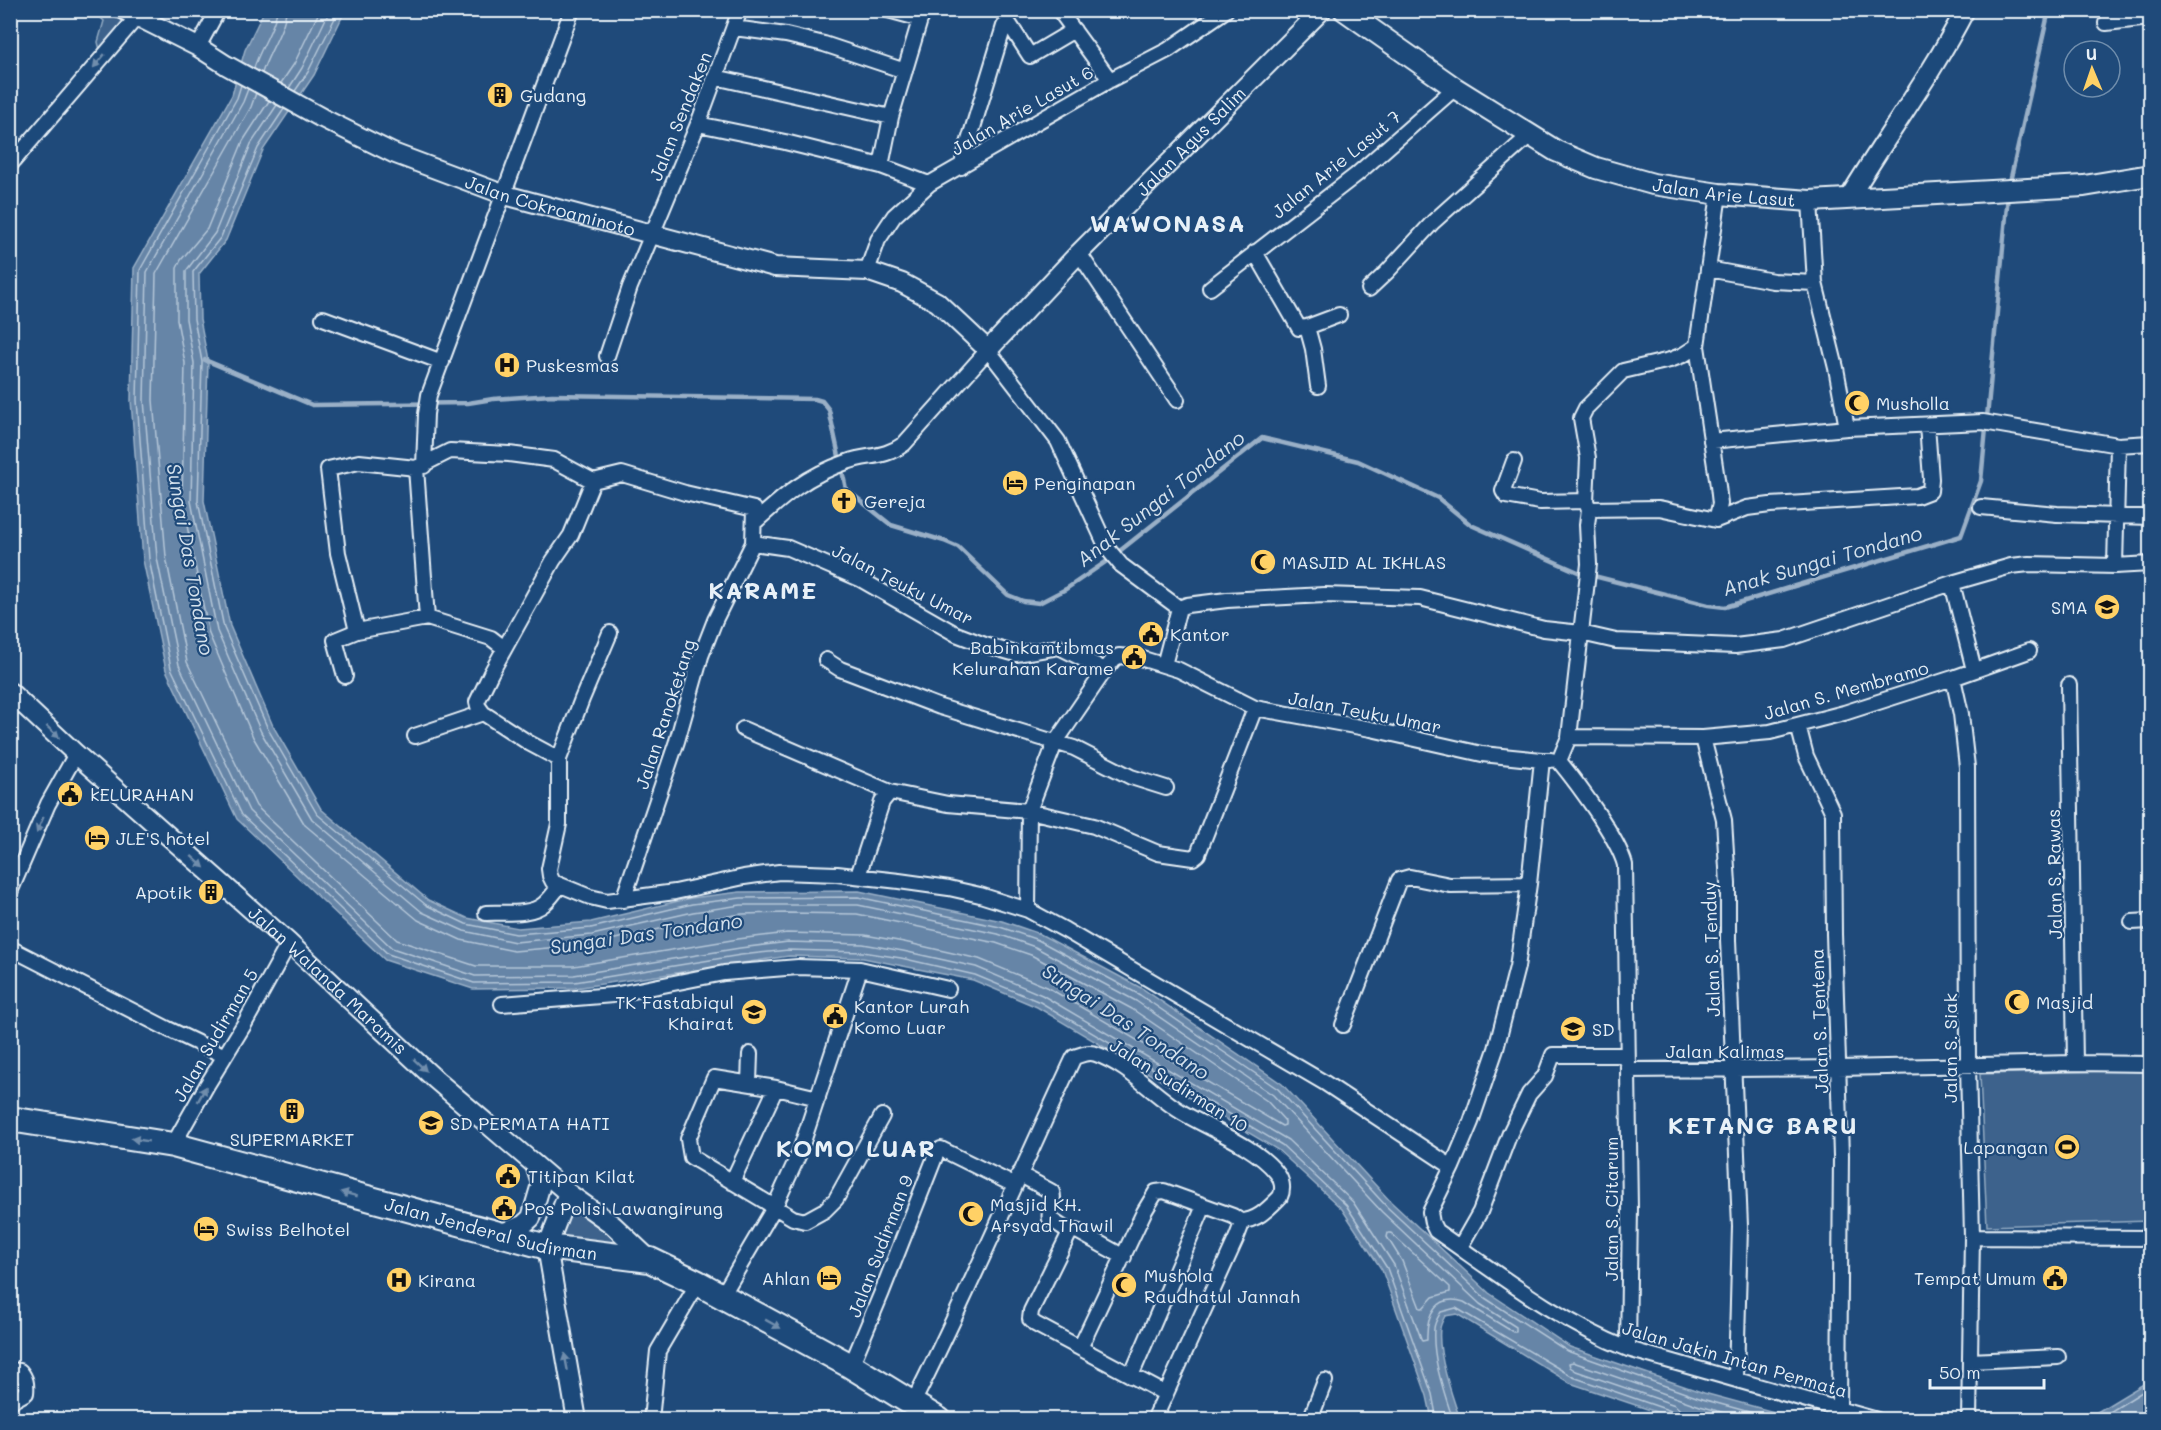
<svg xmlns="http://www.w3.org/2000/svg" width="2161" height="1430" viewBox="0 0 2161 1430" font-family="Mali,sans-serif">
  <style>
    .green { fill: #3c628c; stroke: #92aac2; stroke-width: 1.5 }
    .water { fill: #6685a7; stroke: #9ab0c7; stroke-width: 1.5 }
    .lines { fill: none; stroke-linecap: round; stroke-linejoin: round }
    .shore { stroke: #b4c6d8; stroke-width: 1.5 }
    .stream { stroke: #9ab0c7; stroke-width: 4.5 }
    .minor-casing { stroke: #e8f1f8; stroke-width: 18 }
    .tertiary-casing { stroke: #e8f1f8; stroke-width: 22 }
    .secondary-casing { stroke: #e8f1f8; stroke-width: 24 }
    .trunk-casing { stroke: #e8f1f8; stroke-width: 28 }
    .minor { stroke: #1f4a7a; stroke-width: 14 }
    .tertiary { stroke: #1f4a7a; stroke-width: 18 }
    .secondary { stroke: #1f4a7a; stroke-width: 20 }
    .trunk { stroke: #1f4a7a; stroke-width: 24 }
    .oneway { fill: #6f8dac }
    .labels { text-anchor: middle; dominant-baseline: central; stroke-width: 4.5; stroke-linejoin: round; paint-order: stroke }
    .poi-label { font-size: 18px; fill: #e8f1f8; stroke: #1f4a7a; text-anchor: start }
    .street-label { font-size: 18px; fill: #e8f1f8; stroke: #1f4a7a }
    .water-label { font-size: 20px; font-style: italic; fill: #d4e1ec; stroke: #1f4a7a }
    .district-label { font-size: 24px; font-weight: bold; letter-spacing: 1.5px; fill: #e8f1f8; stroke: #1f4a7a }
  </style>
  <rect width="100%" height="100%" fill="#1f4a7a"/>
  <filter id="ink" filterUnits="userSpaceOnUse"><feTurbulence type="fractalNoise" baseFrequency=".0167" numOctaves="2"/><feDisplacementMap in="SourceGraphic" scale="12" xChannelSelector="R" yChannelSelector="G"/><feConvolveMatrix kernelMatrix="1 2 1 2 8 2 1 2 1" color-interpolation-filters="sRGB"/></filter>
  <g filter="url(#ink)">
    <path class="green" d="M94,11H116L128,23L100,50L98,42L104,21Z
      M2150,1070V1221L1987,1226L1980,1074Z
      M569,1200L643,1257L553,1244Z"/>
    <path class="water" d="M264,11H345L314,75L263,150L226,240L199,274L200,319L208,361L204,501L230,626L273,726L321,809L428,900L467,918L518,928L591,922L691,898L740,892L859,891L1002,921L1040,934L1143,989L1282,1084L1391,1202L1489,1293L1570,1347L1704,1393L1800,1419H1677L1570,1383L1457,1314L1445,1316C1443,1320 1440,1325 1440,1329C1437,1353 1452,1396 1460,1419H1432L1427,1396L1382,1270L1342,1209L1278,1150L1037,1007L973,980L863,958L789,956L575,988L473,989L385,960L237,819L166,670L143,560L131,400L134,268L232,95L245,50Z
      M2150,1380V1419H2086L2094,1414Z"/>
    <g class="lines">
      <path class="shore" d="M254,68C259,50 275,28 277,10
        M262,73C268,53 285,30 286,10
        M281,83L294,64L320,10
        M241,85L237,98L140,270L137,400L149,559L171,668L242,815L388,954L474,983L575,982L741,955L788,950L863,952L901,958L975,975L1040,1002L1282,1145L1346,1205L1387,1268L1432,1394L1437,1420
        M289,88L302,68L330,10
        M248,89L243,102L147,272L144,400L157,558L179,665L249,811L392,948L475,976L574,975L740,948L788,942L863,944L903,951L976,967L1042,995L1288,1140L1353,1202L1394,1265L1422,1341L1427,1340C1426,1317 1436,1293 1464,1302L1513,1332H1516V1327L1480,1304L1382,1212L1273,1095L1136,1001L1035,947L998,934L858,905H741L693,912L592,935L515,942L464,931L422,912L312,819L261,732L217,631L191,501L194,363L186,319V271L215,233L251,144L277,105
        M295,91L308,72L339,10
        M256,93L251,107L156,274L153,400L166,557L187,662L256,806L397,940L476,966H574L738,939L787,933L865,935L904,942L979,959L1047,987L1282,1126L1285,1125V1121L1267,1101L1132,1009L1031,955L996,943L857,914L788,913L742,914L695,921L593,944L514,951L461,940L418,920L305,825L253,737L209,634L182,501L185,363L177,320V268L181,260L207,229L243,141L269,101
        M284,109L258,148L221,237L193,272L194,319L202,362L198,501L224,628L268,729L317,814L426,905L466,924L516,934L591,928L692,904L741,898L858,897L1000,927L1038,940L1140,995L1278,1089L1387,1207L1485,1298L1567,1351L1702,1399L1778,1420
        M1388,1233H1391L1450,1287V1292L1433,1297L1423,1308H1420L1402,1261L1387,1237Z
        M1453,1420C1444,1392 1432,1359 1434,1329C1434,1323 1438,1317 1441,1312L1456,1308L1573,1377L1671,1411L1675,1414L1676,1420
        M1683,1420L1681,1411L1675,1405L1576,1371L1570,1367L1569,1363L1573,1362L1700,1406L1749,1420
        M2097,1420L2150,1387"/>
      <path class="stream" d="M2009,186L2049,10
        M205,360L312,405L468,403L493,399L552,395L815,399L822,401L829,410L846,489L891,525L944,541L958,547L1008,595L1023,601L1039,603L1066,589L1107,561L1262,438L1358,461L1438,498L1471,525L1578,572L1708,605L1725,607L1961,536L1981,481L2008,195"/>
      <g class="minor-casing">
        <path id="minor" d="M888,10L921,19
          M1059,10L1110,80
          M2106,23L2150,18
          M734,28L786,35L824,44L905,71
          M198,47L218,10
          M715,77L891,117
          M698,124L785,142L881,166L929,184
          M10,165L137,17
          M881,166L891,117L923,10
          M961,167L1004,26L1007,24L1010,25L1030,56L1074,30
          M1719,194L1697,346L1683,355L1670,360L1623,371L1586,408L1581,418L1588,458L1586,501L1589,509L1587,525L1589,564L1581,633L1616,641L1735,646L1784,640L1952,583L2011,566L2029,564L2115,566L2150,564
          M1810,201L1815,283L1836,368L1847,428
          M1255,252L1299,328L1307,327L1313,349L1318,386
          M1079,253L1177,400
          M1708,269L1773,281L1815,283
          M867,271L878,240L894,216L929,184L1110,80L1168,50L1226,10
          M1210,288L1356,175L1455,88
          M1369,289L1387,272L1433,222L1530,135
          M323,318L442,362
          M1307,327L1339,315
          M1697,346L1718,486L1720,504L1716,520
          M607,356L630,287L698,124L740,10
          M1711,441L1847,428L1983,422L2118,445L2150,443
          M1514,461L1503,491L1506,496L1540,502L1586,501
          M424,466L426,414L429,395L572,10
          M416,468L427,618
          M593,481L571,535L553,561L491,673L477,702L478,706L483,713L529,743L559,759V824L549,869L550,876L553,882L590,897L607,901L675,892L744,877L779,872L837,874L899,881L949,888L980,895L1028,910L1065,930L1325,1083L1452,1167
          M1981,507L2057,514L2150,517
          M1589,509L1659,508L1716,520L1747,508L1770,505L1917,496L1930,491L1931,479L1927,425
          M754,523C785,495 806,476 847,462C869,454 883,459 904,444L988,350L1058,441L1107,548L1121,565L1179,608L1187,605L1227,600L1324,595L1420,598L1544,629L1581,633L1569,737L1559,761
          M2115,566L2118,445
          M1952,583L1974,670
          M357,631L338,553L328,469L359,462L416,468L450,451L509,454L554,460L593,481L622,474L685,493L754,509L753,543L788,548L860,579L956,634L985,645L1016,654L1059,647L1105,670L1114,659L1119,656L1140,658L1179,670L1255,708L1371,729L1482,754L1542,760
          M826,660L840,669L940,707L1074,748L1131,777L1166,788
          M1164,665L1179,608
          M345,676L335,640L357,631L427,618L491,638L504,648
          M1953,678L1961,714L1967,767L1968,1065L1972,1237L1969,1420
          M2069,685L2075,1063
          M1798,725L1806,756L1833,813L1834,934L1841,1156L1839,1408
          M743,729L890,792
          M415,736L483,713
          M1569,737L1703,738L1770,732L1844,713L1953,678L2029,651
          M1703,738L1724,820L1728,884V940L1740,1226L1736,1378
          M559,759L582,699L610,633
          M1551,760H1542L1529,884L1517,967L1496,1049L1471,1122L1452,1167L1430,1212L1432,1223L1436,1231C1498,1274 1558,1321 1628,1349L1877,1420
          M1559,761C1577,783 1618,838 1625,865L1630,1208L1628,1349
          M858,876L882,802L890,792L948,804L1029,811L1055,743L1105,670
          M10,892L48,804L76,754
          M623,900L677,741L701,656L715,620L753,543
          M1028,910L1029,811L1094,826L1158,853L1193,858L1198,854L1255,708
          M486,913C503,912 530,916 544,904C550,899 555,892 560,885
          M2132,922L2150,921
          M10,948L168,1029L225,1056
          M502,1004L613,995L724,973L798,967L860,969L948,989
          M1343,1025L1399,880L1410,877L1450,885L1529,884
          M1628,1070L1838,1068L2075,1063L2150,1064
          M749,1083L750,1054
          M818,1098L776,1088L714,1078L688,1139L691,1157L793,1218L805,1221L825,1210L836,1199L882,1116
          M173,1145L207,1085L245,1023L289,943
          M1019,1174L1052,1192C1056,1202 1047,1210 1050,1219L1070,1232
          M732,1182L776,1088
          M1972,1237L2150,1238
          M1460,1247L1480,1212L1510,1133L1529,1094L1545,1076L1553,1055H1620L1628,1061
          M1124,1257L1077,1231L1070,1232L1031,1311L1030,1319L1035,1324L1166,1394
          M722,1296L775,1206L799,1154L860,969
          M1080,1348L1144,1212L1156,1192L1164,1191L1233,1216L1240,1221L1241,1226L1236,1239L1154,1420
          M1970,1361L2058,1357
          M851,1366L882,1292L937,1152L941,1149L1014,1185
          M10,1370L20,1371C26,1378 27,1384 26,1393L10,1402
          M1131,1376L1204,1206
          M913,1403C970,1290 1020,1172 1074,1057C1081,1055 1088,1051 1096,1054C1130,1066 1153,1095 1183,1113C1212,1130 1255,1146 1276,1172C1282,1179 1284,1189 1280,1197C1268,1209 1257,1221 1240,1221
          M651,1420L658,1351L698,1283
          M1310,1420L1325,1381"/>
      </g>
      <g class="tertiary-casing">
        <g id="tertiary">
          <path id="s1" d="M124,10L198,47L226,65L322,118L393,153L505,195L775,267L867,271L902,283L937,302L988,350L1079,253L1322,10"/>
          <path d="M1849,198C1887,135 1931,76 1965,10"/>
          <path id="s2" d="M10,692L76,754L289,943L436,1080L568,1193L613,1225L650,1260"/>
          <path d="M568,1193L547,1247L577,1420"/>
          <path d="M499,1234L523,1225L531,1218L541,1184L535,1165"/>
        </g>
      </g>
      <g class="secondary-casing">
        <g id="secondary">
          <path id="s3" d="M1344,10L1455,88L1556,151L1596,168L1653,184L1719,194L1810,201L2084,186L2150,175"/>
        </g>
      </g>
      <g class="trunk-casing">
        <g id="trunk">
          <path id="s4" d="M10,1119L173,1145L547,1247L650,1260L698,1283L851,1366L939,1420"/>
        </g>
      </g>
      <use href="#minor" class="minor"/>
      <use href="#tertiary" class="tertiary"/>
      <use href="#secondary" class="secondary"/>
      <use href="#trunk" class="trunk"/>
    </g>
    <defs><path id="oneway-solid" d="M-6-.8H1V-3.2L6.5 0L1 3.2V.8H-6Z" transform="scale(1.5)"/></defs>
    <g class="oneway">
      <use href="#oneway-solid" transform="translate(99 61) rotate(130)"/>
      <use href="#oneway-solid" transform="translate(53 732) rotate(43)"/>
      <use href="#oneway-solid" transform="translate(40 825) rotate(113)"/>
      <use href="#oneway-solid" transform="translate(198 862) rotate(42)"/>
      <use href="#oneway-solid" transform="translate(420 1065) rotate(43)"/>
      <use href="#oneway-solid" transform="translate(202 1094) rotate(-61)"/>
      <use href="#oneway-solid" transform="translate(140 1140) rotate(-171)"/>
      <use href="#oneway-solid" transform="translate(349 1194) rotate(-165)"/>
      <use href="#oneway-solid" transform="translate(773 1324) rotate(29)"/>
      <use href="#oneway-solid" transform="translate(566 1362) rotate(-101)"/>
    </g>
  </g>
  <defs>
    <g id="building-disc" transform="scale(1.35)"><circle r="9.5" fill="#ffd166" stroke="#1f4a7a"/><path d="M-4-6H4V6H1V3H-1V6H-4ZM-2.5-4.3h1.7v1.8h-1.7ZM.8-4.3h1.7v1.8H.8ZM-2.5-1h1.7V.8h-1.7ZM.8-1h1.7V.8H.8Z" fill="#111"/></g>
    <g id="hospital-disc" transform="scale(1.35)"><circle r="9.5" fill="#ffd166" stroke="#1f4a7a"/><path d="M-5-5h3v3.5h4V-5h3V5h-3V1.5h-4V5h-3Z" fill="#111"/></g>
    <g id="mosque-disc" transform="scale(1.35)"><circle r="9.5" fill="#ffd166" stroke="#1f4a7a"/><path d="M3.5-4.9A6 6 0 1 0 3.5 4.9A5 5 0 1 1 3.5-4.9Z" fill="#111"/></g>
    <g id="hotel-disc" transform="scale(1.35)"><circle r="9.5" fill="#ffd166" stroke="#1f4a7a"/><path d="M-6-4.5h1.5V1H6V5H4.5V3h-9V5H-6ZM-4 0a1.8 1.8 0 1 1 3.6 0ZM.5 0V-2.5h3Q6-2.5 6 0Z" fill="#111"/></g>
    <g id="church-disc" transform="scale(1.35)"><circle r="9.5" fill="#ffd166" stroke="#1f4a7a"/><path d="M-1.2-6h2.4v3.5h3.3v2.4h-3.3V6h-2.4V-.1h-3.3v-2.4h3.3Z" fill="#111"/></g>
    <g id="school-disc" transform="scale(1.35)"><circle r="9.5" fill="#ffd166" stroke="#1f4a7a"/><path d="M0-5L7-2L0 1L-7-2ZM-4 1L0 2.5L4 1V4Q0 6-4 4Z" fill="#111"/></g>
    <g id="civic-disc" transform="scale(1.35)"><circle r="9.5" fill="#ffd166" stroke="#1f4a7a"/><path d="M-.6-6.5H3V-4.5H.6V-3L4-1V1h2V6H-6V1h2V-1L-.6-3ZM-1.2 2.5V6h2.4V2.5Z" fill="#111"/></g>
    <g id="stadium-disc" transform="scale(1.35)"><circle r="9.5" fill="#ffd166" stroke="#1f4a7a"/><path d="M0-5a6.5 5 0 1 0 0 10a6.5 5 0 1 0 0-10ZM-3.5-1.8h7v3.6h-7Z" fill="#111"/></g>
  </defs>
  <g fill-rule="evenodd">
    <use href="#building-disc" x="500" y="95"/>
    <use href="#hospital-disc" x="507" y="365"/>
    <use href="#mosque-disc" x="1857" y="403"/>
    <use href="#hotel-disc" x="1015" y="483"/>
    <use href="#church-disc" x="844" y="501"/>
    <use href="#mosque-disc" x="1263" y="562"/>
    <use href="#school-disc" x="2107" y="607"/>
    <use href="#civic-disc" x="1151" y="634"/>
    <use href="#civic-disc" x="1134" y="657"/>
    <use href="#civic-disc" x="70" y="794"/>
    <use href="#hotel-disc" x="97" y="838"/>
    <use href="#building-disc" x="211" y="892"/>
    <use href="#mosque-disc" x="2017" y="1002"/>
    <use href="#school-disc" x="754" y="1012"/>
    <use href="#civic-disc" x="835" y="1016"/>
    <use href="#school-disc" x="1573" y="1029"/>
    <use href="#building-disc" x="292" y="1111"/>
    <use href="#school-disc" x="431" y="1123"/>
    <use href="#stadium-disc" x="2067" y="1147"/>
    <use href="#civic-disc" x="508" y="1176"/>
    <use href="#civic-disc" x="504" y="1208"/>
    <use href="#mosque-disc" x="971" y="1214"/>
    <use href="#hotel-disc" x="206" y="1229"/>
    <use href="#hotel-disc" x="829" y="1278"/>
    <use href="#civic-disc" x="2055" y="1278"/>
    <use href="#hospital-disc" x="399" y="1280"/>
    <use href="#mosque-disc" x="1124" y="1285"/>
  </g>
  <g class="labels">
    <g class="poi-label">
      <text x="520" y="95">Gudang</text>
      <text x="526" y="365">Puskesmas</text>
      <text x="1876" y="403">Musholla</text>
      <text x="1034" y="483">Penginapan</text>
      <text x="864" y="501">Gereja</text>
      <text x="1282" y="562">MASJID AL IKHLAS</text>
      <text x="2088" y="607" text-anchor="end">SMA</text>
      <text x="1170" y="634">Kantor</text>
      <text x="1114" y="647" text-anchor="end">Babinkamtibmas<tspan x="1114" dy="21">Kelurahan Karame</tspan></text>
      <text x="90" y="794">kELURAHAN</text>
      <text x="116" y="838">JLE'S hotel</text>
      <text x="192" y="892" text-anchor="end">Apotik</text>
      <text x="734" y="1002" text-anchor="end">TK Fastabiqul<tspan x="734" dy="21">Khairat</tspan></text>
      <text x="2036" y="1002">Masjid</text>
      <text x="854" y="1006">Kantor Lurah<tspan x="854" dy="21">Komo Luar</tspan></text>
      <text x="1592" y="1029">SD</text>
      <text x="450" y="1123">SD PERMATA HATI</text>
      <text x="292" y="1139" text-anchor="middle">SUPERMARKET</text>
      <text x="2048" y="1147" text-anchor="end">Lapangan</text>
      <text x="528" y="1176">Titipan Kilat</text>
      <text x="990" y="1204">Masjid KH.<tspan x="990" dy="21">Arsyad Thawil</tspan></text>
      <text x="524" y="1208">Pos Polisi Lawangirung</text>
      <text x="226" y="1229">Swiss Belhotel</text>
      <text x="1144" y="1275">Mushola<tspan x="1144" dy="21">Raudhatul Jannah</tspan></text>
      <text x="810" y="1278" text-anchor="end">Ahlan</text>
      <text x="2036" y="1278" text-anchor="end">Tempat Umum</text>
      <text x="418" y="1280">Kirana</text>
    </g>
    <g class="street-label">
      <text transform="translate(1022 110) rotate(-30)">Jalan Arie Lasut 6</text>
      <text transform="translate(680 116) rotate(-68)">Jalan Sendaken</text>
      <text stroke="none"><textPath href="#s1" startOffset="1234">Jalan Agus Salim</textPath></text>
      <text transform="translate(1336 164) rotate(-39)">Jalan Arie Lasut 7</text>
      <text stroke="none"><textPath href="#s3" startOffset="429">Jalan Arie Lasut</textPath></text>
      <text stroke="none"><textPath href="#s1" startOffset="471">Jalan Cokroaminoto</textPath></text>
      <text transform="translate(903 584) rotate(27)">Jalan Teuku Umar</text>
      <text transform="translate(1846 690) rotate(-16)">Jalan S. Membramo</text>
      <text transform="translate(1365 712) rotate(11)">Jalan Teuku Umar</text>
      <text transform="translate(665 714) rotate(-72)">Jalan Ranoketang</text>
      <text transform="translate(2054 874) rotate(-91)">Jalan S. Rawas</text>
      <text transform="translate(1711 949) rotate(-92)">Jalan S. Tenduy</text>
      <text stroke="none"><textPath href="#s2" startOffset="429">Jalan Walanda Maramis</textPath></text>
      <text transform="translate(1819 1021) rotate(-92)">Jalan S. Tentena</text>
      <text transform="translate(215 1035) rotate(-60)">Jalan Sudirman 5</text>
      <text transform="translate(1950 1048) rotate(-90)">Jalan S. Siak</text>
      <text x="1725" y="1051">Jalan Kalimas</text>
      <text transform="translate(1179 1085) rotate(32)">Jalan Sudirman 10</text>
      <text transform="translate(1611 1209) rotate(-90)">Jalan S. Citarum</text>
      <text stroke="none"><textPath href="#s4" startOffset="494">Jalan Jenderal Sudirman</textPath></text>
      <text transform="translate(880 1246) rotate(-69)">Jalan Sudirman 9</text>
      <text transform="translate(1735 1359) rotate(16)">Jalan Jakin Intan Permata</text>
    </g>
    <g class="water-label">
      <text transform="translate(1160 498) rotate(-38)">Anak Sungai Tondano</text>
      <text transform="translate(191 559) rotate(80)">Sungai Das Tondano</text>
      <text transform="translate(1822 560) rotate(-16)">Anak Sungai Tondano</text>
      <text transform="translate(646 933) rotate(-8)">Sungai Das Tondano</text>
      <text transform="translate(1126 1021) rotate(33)">Sungai Das Tondano</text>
    </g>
    <g class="district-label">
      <text x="1168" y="222">WAWONASA</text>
      <text x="763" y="589">KARAME</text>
      <text x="1763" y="1124">KETANG BARU</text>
      <text x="856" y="1147">KOMO LUAR</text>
    </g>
  </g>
  <rect width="2161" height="1430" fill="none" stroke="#1f4a7a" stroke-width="36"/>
  <rect x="18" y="18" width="2125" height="1394" fill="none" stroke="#e8f1f8" stroke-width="2" filter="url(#ink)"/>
  <g transform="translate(2092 69) rotate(358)"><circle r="28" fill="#1f4a7a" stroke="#6f8dac" stroke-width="1.5"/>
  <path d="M0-4.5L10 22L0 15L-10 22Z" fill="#ffd166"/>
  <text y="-9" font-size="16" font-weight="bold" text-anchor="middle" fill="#e8f1f8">U</text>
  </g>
  <path d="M1930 1379v9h114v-9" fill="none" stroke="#e8f1f8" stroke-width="3"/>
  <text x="1939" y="1379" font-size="18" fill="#e8f1f8" stroke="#1f4a7a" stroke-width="4.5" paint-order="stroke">50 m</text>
</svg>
